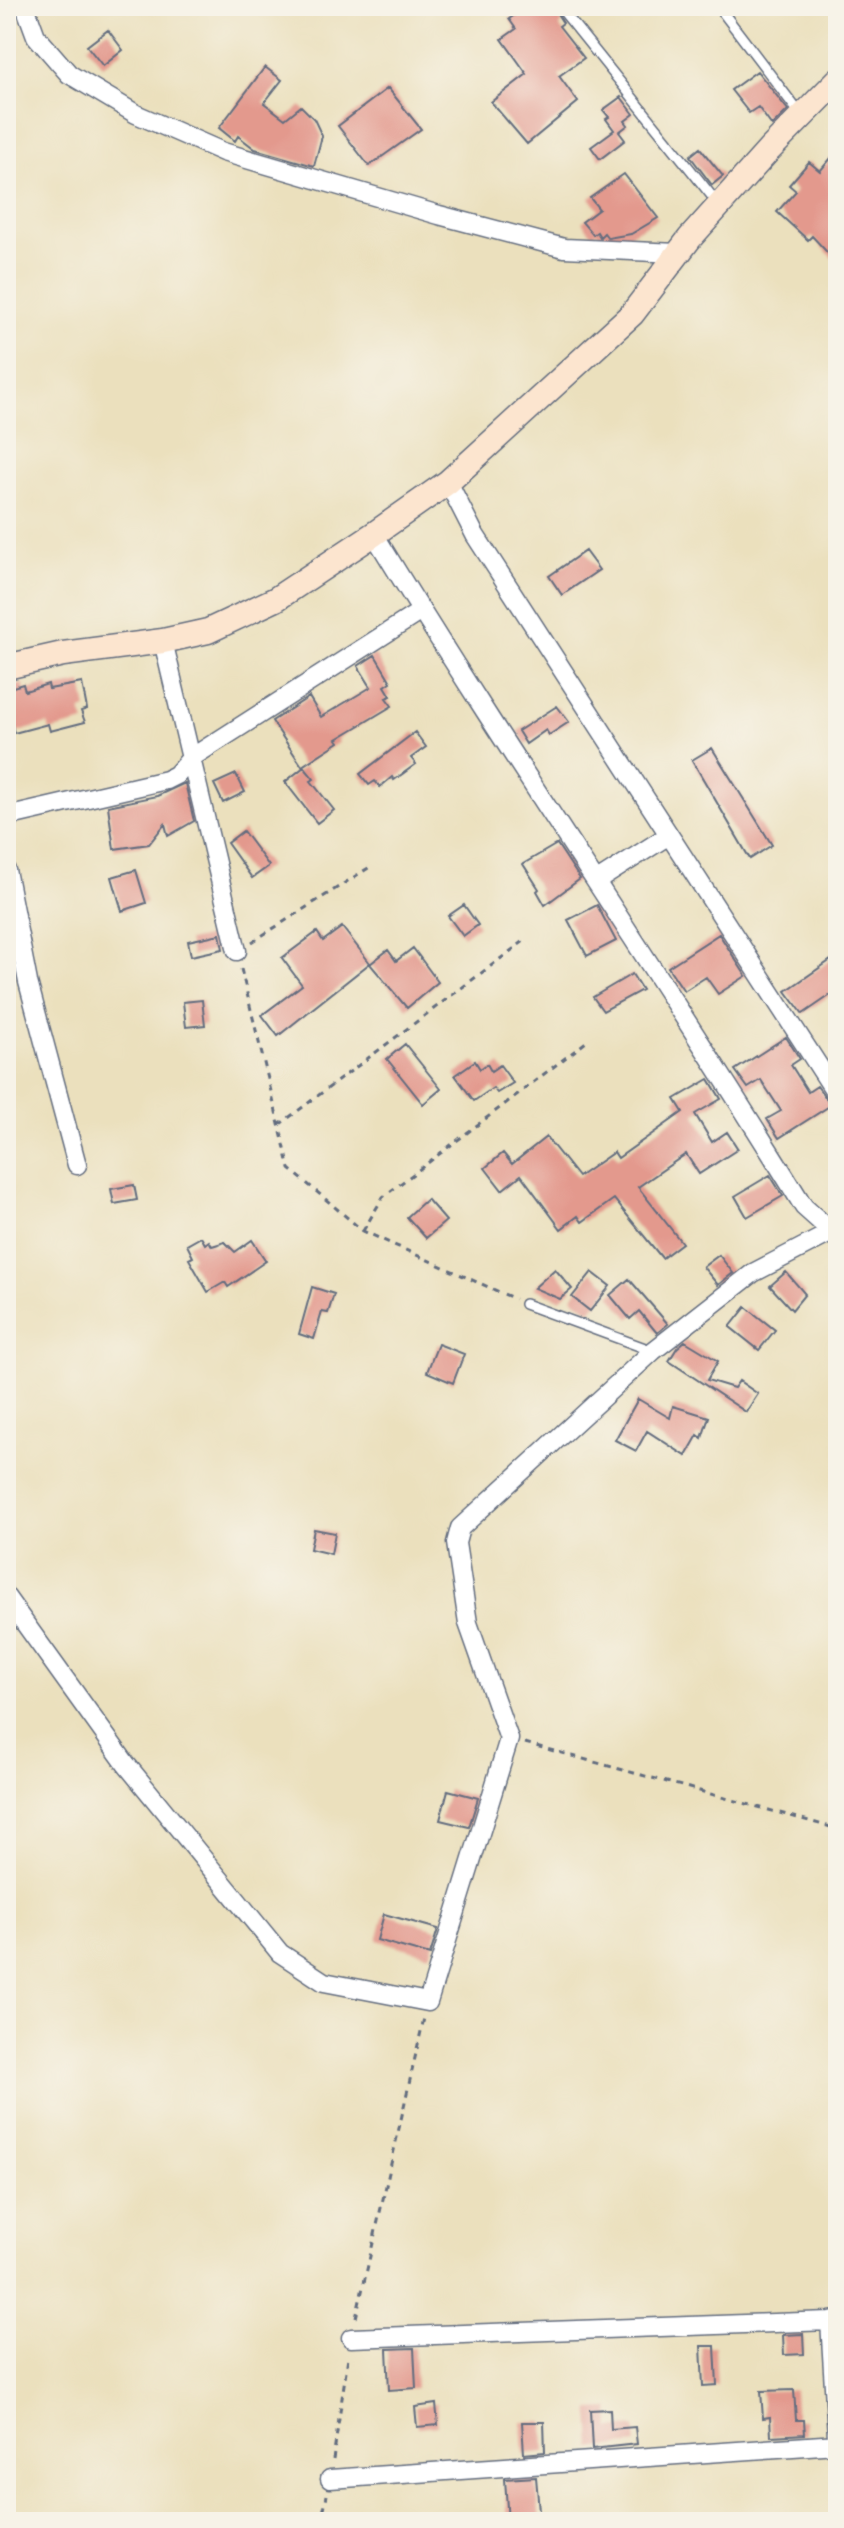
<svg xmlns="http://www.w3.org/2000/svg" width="844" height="2528" viewBox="0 0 844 2528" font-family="Itim,sans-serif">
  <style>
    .building { fill: #e3998d }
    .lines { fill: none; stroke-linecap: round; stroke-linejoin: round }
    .lane-casing { stroke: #646d7f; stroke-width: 12 }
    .street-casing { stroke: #646d7f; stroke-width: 21 }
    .secondary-casing { stroke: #646d7f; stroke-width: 27 }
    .path { stroke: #646d7f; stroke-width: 3; stroke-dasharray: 6 6; stroke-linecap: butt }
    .lane { stroke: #fff; stroke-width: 9 }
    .street { stroke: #fff; stroke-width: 18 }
    .secondary { stroke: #fce5cf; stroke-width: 24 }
  </style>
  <rect width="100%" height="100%" fill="#f7f3e8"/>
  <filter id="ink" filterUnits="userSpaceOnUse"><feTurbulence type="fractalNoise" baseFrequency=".0125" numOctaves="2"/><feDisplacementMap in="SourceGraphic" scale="16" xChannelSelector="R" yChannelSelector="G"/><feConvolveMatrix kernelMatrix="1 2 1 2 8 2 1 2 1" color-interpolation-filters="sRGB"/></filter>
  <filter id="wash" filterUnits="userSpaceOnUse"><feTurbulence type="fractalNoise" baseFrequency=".006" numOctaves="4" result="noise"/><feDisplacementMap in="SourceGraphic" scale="32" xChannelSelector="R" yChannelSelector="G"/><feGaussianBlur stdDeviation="1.8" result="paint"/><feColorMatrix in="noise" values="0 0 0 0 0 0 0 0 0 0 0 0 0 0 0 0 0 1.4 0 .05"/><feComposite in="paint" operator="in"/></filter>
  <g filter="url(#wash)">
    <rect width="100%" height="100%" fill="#ebe0bd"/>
    <g id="blocks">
      <path class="building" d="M535,6H552L563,23L559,26L584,58L559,76L578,102L527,144L491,102L527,74L502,39L516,29L509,19L525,8L528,11Z
        M108,30L123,50L103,66L87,46Z
        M265,67L282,80L264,103L285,119L301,106L314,119L322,136L314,166L255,149L238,136L235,141L219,128Z
        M757,71L788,110L772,126L758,107L749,113L731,90Z
        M388,88L421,129L369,166L338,126Z
        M621,97L634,114L625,121L628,125L619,132L625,140L600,159L591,147L614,130L606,119L609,117L603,110Z
        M700,148L723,176L712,185L690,156Z
        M838,150V264L812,236L808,240L777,212L796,191L789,185L809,162L820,171Z
        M624,174L658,218L631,234L608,238L604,233L600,237L597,232L593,235L582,222L599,209L590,198Z
        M585,551L599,570L562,595L549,576Z
        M375,655L391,682L385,686L391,696L386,698L392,706L337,739L339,742L302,766L272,721L309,697L321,717L371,687L358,666Z
        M82,683L87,709L81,711L85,722L50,731L48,724L14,733L6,702V689L23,684L25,691L48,684L49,689Z
        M557,706L569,722L549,735L546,730L526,744L518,731Z
        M415,732L426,747L411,758L416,764L394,780L392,777L380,787L375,781L369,785L360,774Z
        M712,748L772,845L750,859L692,760Z
        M304,767L314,779L311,781L334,810L317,823L285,782Z
        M236,774L245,792L223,803L214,784Z
        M185,783L194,821L168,836L165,824L149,844L114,849L108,806L157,796Z
        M243,831L269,866L252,878L227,843Z
        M557,844L580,879L545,905L537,891L539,889L523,864Z
        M136,870L146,903L122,911L112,877Z
        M464,905L478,925L463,936L448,916Z
        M597,905L616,941L587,956L568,920Z
        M342,927L370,963L278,1036L262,1015L302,985L282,958L317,932L323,941Z
        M220,934L223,949L191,956L188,941Z
        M719,934L746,976L718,994L706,977L684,991L668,967Z
        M413,948L438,982L407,1008L370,964L388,950L396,961Z
        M831,960L838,971V990L803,1014L786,991Z
        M632,974L642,990L603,1011L593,997Z
        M202,1000L205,1025L186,1027L183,1002Z
        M786,1037L800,1059L791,1065L808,1092L817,1086L831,1105L779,1138L767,1119L781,1111L761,1080L748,1088L735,1070Z
        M405,1044L441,1089L423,1104L387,1059Z
        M475,1061L480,1069L487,1064L491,1071L500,1065L513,1083L497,1093L493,1088L474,1101L455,1075Z
        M709,1079L721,1099L695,1114L712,1142L727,1132L738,1149L699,1174L686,1154L638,1187L682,1243L662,1258L614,1199L582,1222L578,1216L561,1229L521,1175L502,1190L485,1168L503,1153L512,1164L546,1137L578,1177L614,1152L618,1158L683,1112L675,1099Z
        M770,1175L783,1196L747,1217L735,1196Z
        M134,1185L137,1200L114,1204L111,1189Z
        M427,1199L446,1221L426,1238L407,1217Z
        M201,1237L205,1244L209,1241L212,1246L225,1242L235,1252L252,1240L266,1261L228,1287L225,1282L208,1292L189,1259L193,1257L187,1245Z
        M719,1255L733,1273L718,1285L703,1267Z
        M555,1269L572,1289L560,1299L534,1288Z
        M592,1272L610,1286L590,1311L572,1297Z
        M786,1272L805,1294L792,1310L770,1286Z
        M629,1279L668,1324L657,1333L639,1311L630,1319L610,1295Z
        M312,1287L334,1294L328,1313L322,1312L314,1339L299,1334Z
        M746,1307L775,1330L759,1350L730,1327Z
        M685,1341L718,1361L707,1380L734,1388L739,1381L758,1394L746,1412L669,1361L677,1348Z
        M438,1344L464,1354L453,1383L427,1372Z
        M638,1399L670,1418L673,1406L709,1417L702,1438L698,1435L686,1456L647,1431L636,1451L615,1440Z
        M314,1529L335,1533L331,1554L310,1549Z
        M448,1790L478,1798L469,1827L440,1820Z
        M384,1914L438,1929L430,1955L377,1940Z
        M803,2334L804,2354L784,2355L783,2335Z
        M701,2346H715L717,2385L703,2386Z
        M414,2348L416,2388L389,2390L387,2349Z
        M794,2390L796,2420H804L805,2434L771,2436L770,2417L763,2418L761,2391Z
        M436,2404L438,2425L417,2427L415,2407Z
        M610,2409L611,2429L635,2427L637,2444L592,2449L590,2410Z
        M522,2422H544L545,2452L524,2454Z
        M536,2477L540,2522H508L505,2479Z"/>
    </g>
  </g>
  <g filter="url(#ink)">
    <use href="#blocks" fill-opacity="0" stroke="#646d7f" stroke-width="2"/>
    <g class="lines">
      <g class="lane-casing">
        <path id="lane" d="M559,6L719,205
          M718,6L801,115
          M525,1304L653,1351"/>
      </g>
      <g class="street-casing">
        <path id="street" d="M25,6L36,36L69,74L136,114L223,152L439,215L564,248L678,253
          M448,482L475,535L838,1096
          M374,534C512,761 665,980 804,1207L832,1232
          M163,641L237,951
          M6,817L166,780L176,775L191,758L421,611
          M6,870L28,982L77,1165
          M597,881L669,835
          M6,1597L126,1764L280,1953L324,1982L428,2002L509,1739L468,1623L456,1543L460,1528L653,1351L753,1273L838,1229
          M838,2320L830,2321L838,2453
          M351,2338L830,2321
          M330,2479L837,2444"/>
      </g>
      <g class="secondary-casing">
        <path id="secondary" d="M6,667L63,654L163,641L208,631L276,599L374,534L448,482L632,314L690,238L769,150L838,80"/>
      </g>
      <path class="path" d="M252,942L373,865
        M241,969L290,1169L363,1231L515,1299
        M279,1125L528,938
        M363,1231L383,1197L590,1039
        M525,1743L838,1829
        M356,2318L424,2018
        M333,2460L348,2357
        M321,2522L327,2495"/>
      <use href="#lane" class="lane"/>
      <use href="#street" class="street"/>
      <use href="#secondary" class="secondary"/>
    </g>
  </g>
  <rect width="844" height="2528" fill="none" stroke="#f7f3e8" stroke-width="32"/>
</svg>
